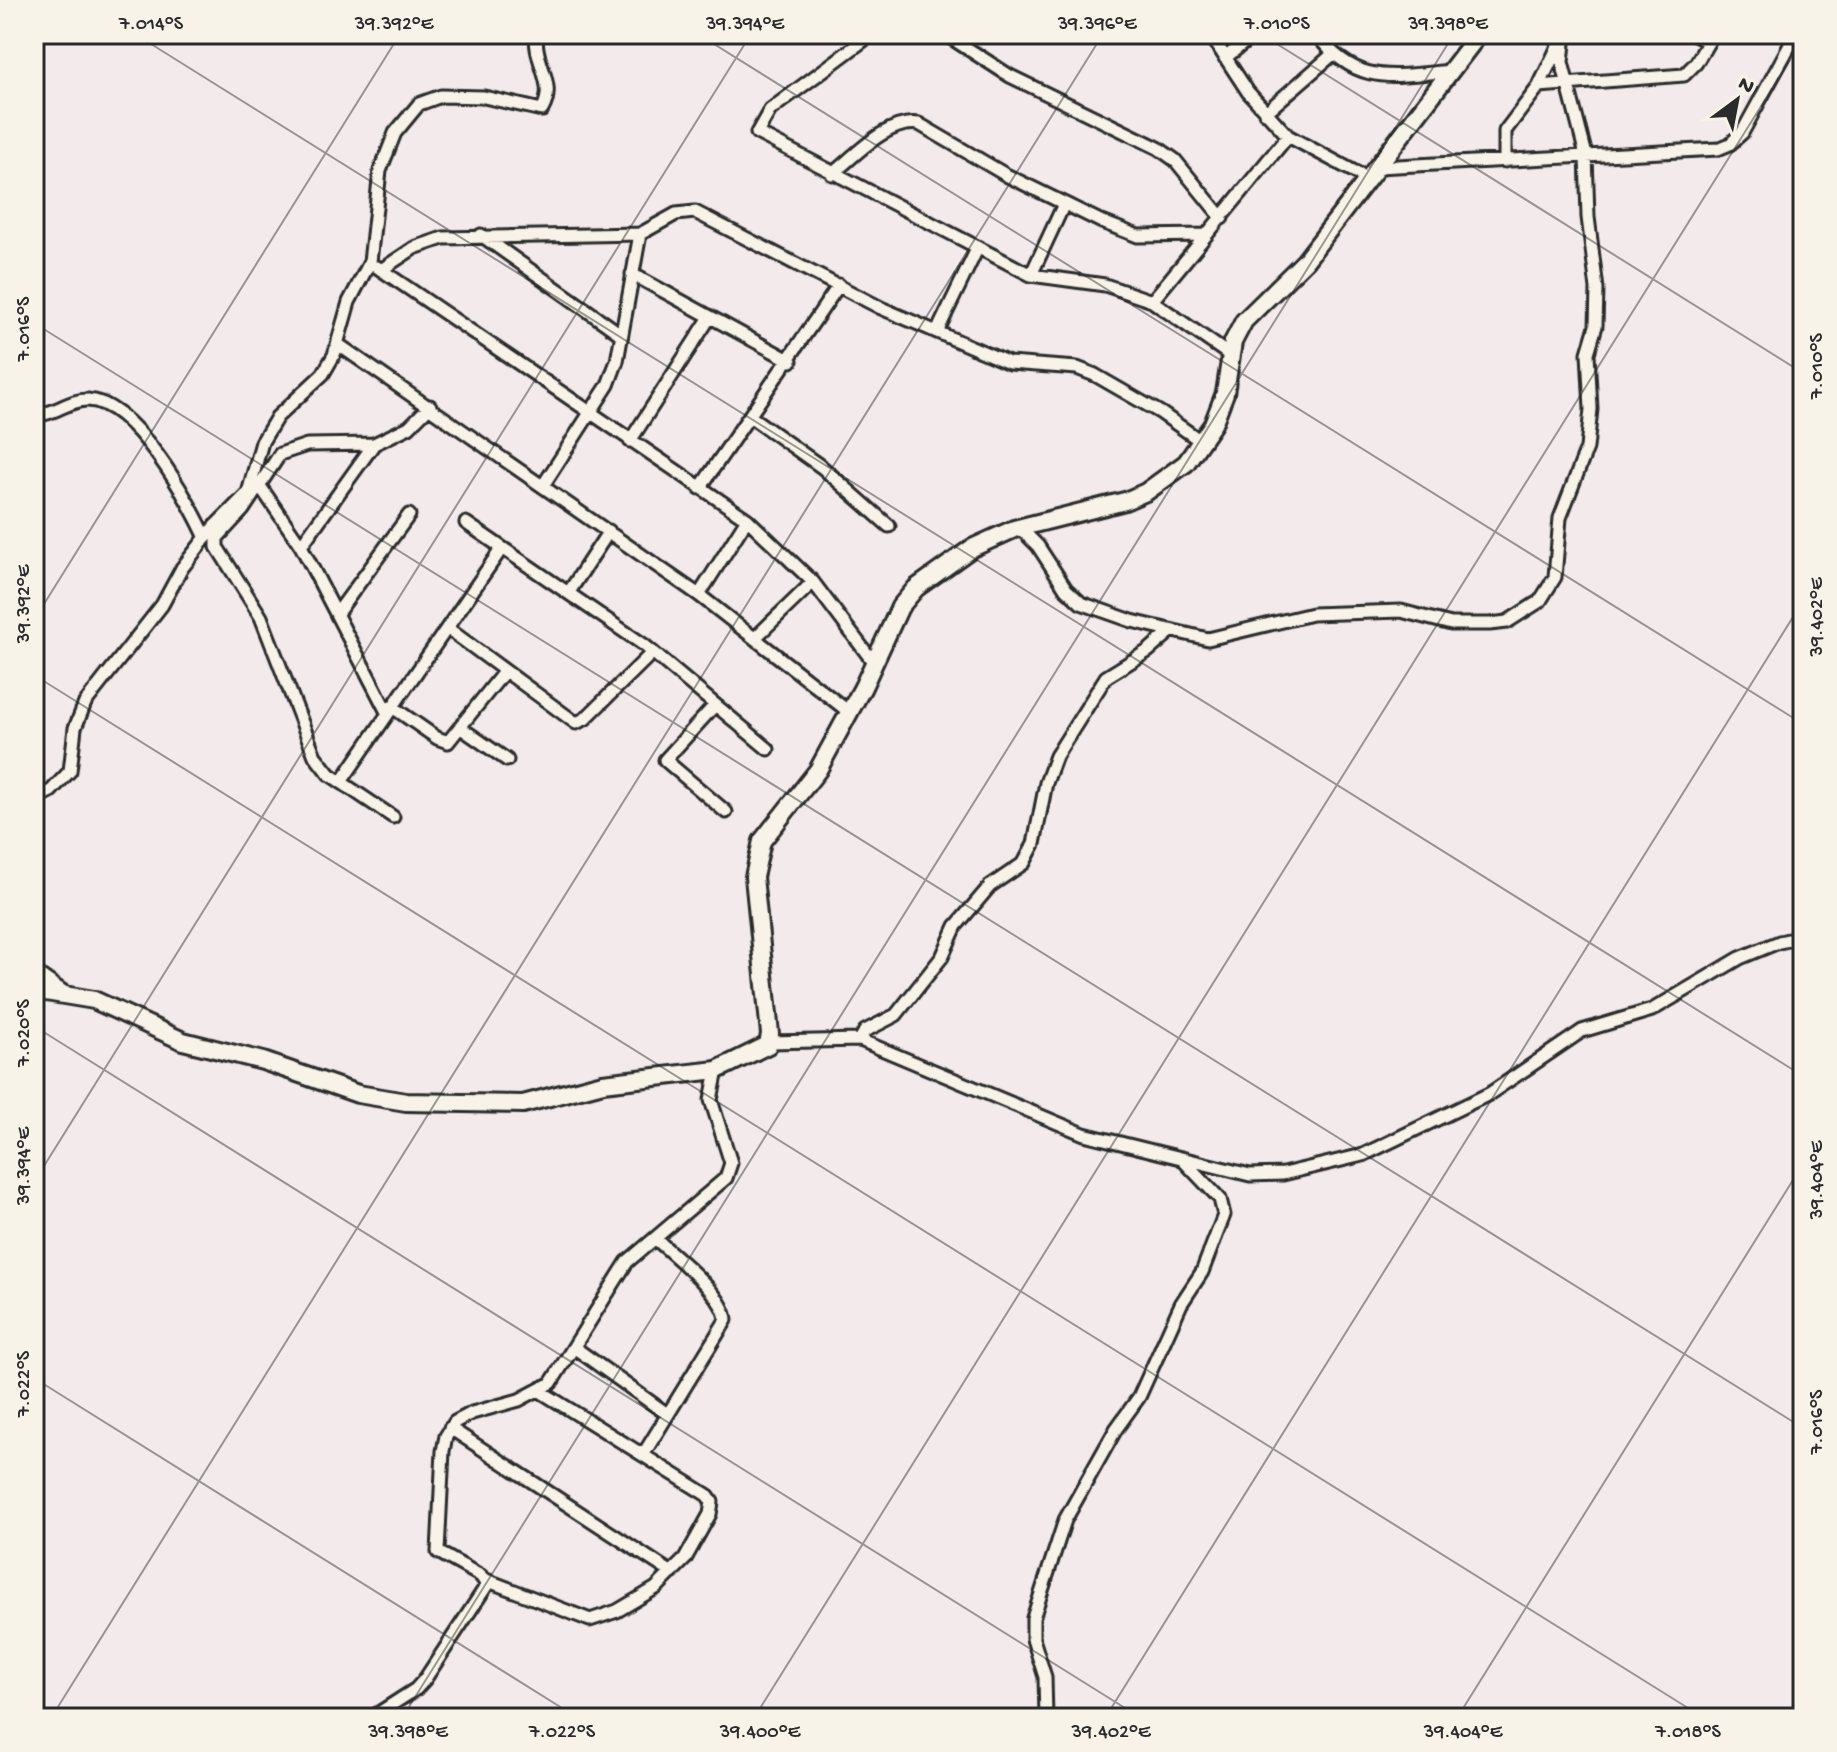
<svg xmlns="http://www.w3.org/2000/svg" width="1837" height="1752" viewBox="0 0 1837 1752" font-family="'Gochi Hand',sans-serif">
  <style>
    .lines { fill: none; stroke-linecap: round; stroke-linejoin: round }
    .street-casing { stroke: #2b2b2b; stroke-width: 17 }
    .secondary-casing { stroke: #2b2b2b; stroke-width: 22 }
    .street { stroke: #f7f3e8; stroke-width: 11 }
    .secondary { stroke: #f7f3e8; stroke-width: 16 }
    .ticks { fill: none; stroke: #2b2b2b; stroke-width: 2; stroke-opacity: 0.45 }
    .neatline { fill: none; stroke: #2b2b2b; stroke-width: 3 }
    .ticks-label { font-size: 20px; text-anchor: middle; fill: #2b2b2b }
  </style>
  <rect width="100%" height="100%" fill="#f2eaeb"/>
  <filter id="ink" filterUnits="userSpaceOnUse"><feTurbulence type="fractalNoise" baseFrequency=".0125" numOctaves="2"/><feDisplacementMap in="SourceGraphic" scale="16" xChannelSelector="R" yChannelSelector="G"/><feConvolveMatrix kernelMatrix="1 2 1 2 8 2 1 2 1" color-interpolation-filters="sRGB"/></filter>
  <g filter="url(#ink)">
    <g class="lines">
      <g class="street-casing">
        <path id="street" d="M872,34L770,110L757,133L1031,275L1105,285L1152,301L1231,356
          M945,34L1010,76L1158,148L1175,160L1222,218
          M1210,34L1248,92L1288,136L1368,179
          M1316,34C1357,87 1392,76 1452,71
          M1693,34L1708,42
          M1225,58L1255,34
          M1539,86L1684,75L1696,63L1713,34
          M1265,113L1332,55
          M1505,161V131L1539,86L1562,38
          M1378,167L1718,149L1730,144L1742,133L1796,34
          M832,174C855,156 887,119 919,124L1006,175L1102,222L1138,236L1204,235
          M481,235L619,333
          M377,267L747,519L813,582L874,663
          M381,270L414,248L443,238L640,234L676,214L695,212L881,308L1009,363L1077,368L1095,375L1161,413L1202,442
          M632,274L791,361
          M1031,275L1064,204
          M1152,301L1288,136
          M937,332L977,249
          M339,345L699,595L849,712
          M34,415C53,416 69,399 88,400C134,402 189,500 206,538
          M751,417L823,468L889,526
          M630,441L710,317
          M544,484L608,385L617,361L640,234
          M260,486L301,546L387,712
          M700,488L839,285
          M466,523L644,645L768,749
          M1020,528L1038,546L1066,589L1081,603L1132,621L1208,639L1312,614L1401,611L1451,624H1490L1507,622L1540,601L1555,577L1560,518L1587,448L1591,409L1588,353L1596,326L1597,289L1588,217L1586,155L1562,62L1565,34
          M301,546L374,444
          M569,592L609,531
          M699,595L747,519
          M338,612L409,515
          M447,628L576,723L585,719L652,653
          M755,638L813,582
          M715,705L665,760L726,812
          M391,706L437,738L448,742L504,672
          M461,728L507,760
          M341,782L502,548
          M34,799L51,791L70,771L75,728L85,703L162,605L182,568L214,527L248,493L262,442L277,417L323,374L334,355L349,302L370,262L380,171L395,133L419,104L441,96L484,97L542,110C558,83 532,61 537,34
          M393,817L329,774L315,756L261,617L217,547V538L243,510L280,454L307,445L374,444L409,427L430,406
          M34,971L64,992
          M860,1040L865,1031L896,1015L942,957L956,926L990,886L1024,863L1034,844L1046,783L1056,756L1106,677L1148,651L1171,631
          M770,1042L860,1040L1084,1134L1250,1175L1283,1174L1363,1155L1489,1094L1582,1031L1652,1010L1740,958L1779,942L1803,937
          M575,1348L667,1414
          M450,1428L672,1573
          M643,1455L726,1320C725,1295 674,1256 656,1239
          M486,1580L590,1620L617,1611L656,1588L685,1559L710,1514L712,1502L707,1495L540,1391
          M371,1718L416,1689L425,1679L487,1585L481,1576L438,1552L443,1451L446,1436L455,1422L472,1413L519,1400L551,1383L627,1262L726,1178L731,1163L711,1100L717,1070
          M1046,1718L1045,1677L1033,1639V1618L1065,1520L1116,1429L1139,1397L1181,1304L1202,1272L1224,1215L1220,1199L1182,1159"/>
      </g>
      <g class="secondary-casing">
        <path id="secondary" d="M34,990L94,1000L183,1041L263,1061L358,1094L406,1102L523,1104L603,1083L717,1070L768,1045L770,1034L754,877L762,841L818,770L863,687L900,607L916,588L972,548L1014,529L1125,501L1146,492L1186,463L1213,424L1225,393L1233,342L1244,321L1305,261L1479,34"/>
      </g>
      <use href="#street" class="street"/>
      <use href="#secondary" class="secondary"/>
    </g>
  </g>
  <path class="ticks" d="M135,34L1803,1076M698,34L1803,724M1261,34L1803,373M34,57L48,34M34,323L1803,1428M34,620L400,34M34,675L1704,1718M34,1026L1141,1718M34,1182L751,34M34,1378L578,1718M51,1718L1103,34M402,1718L1454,34M754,1718L1803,39M1105,1718L1803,601M1457,1718L1803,1164"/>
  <rect width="1837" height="1752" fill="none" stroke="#f7f3e8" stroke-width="88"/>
  <g transform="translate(1737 100) rotate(32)" stroke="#f7f3e8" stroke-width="6" paint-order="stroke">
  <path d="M0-6L14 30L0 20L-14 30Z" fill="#2b2b2b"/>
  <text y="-12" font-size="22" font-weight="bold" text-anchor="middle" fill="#2b2b2b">N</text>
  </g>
  <rect x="44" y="44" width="1749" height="1664" class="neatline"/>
  <g class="ticks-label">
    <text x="151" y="29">7.014°S</text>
    <text x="394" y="29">39.392°E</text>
    <text x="745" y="29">39.394°E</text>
    <text x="1097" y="29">39.396°E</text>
    <text x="1277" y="29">7.010°S</text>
    <text x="1448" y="29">39.398°E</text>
    <text transform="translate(22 329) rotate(-90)" y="7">7.016°S</text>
    <text transform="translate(1815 366) rotate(-90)" y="7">7.010°S</text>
    <text transform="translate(22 604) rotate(-90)" y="7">39.392°E</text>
    <text transform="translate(1815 617) rotate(-90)" y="7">39.402°E</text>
    <text transform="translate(22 1033) rotate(-90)" y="7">7.020°S</text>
    <text transform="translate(22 1166) rotate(-90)" y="7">39.394°E</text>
    <text transform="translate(1815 1180) rotate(-90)" y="7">39.404°E</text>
    <text transform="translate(22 1384) rotate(-90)" y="7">7.022°S</text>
    <text transform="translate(1815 1422) rotate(-90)" y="7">7.016°S</text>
    <text x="408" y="1737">39.398°E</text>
    <text x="562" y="1737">7.022°S</text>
    <text x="760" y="1737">39.400°E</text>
    <text x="1111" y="1737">39.402°E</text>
    <text x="1463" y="1737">39.404°E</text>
    <text x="1688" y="1737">7.018°S</text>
  </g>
</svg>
